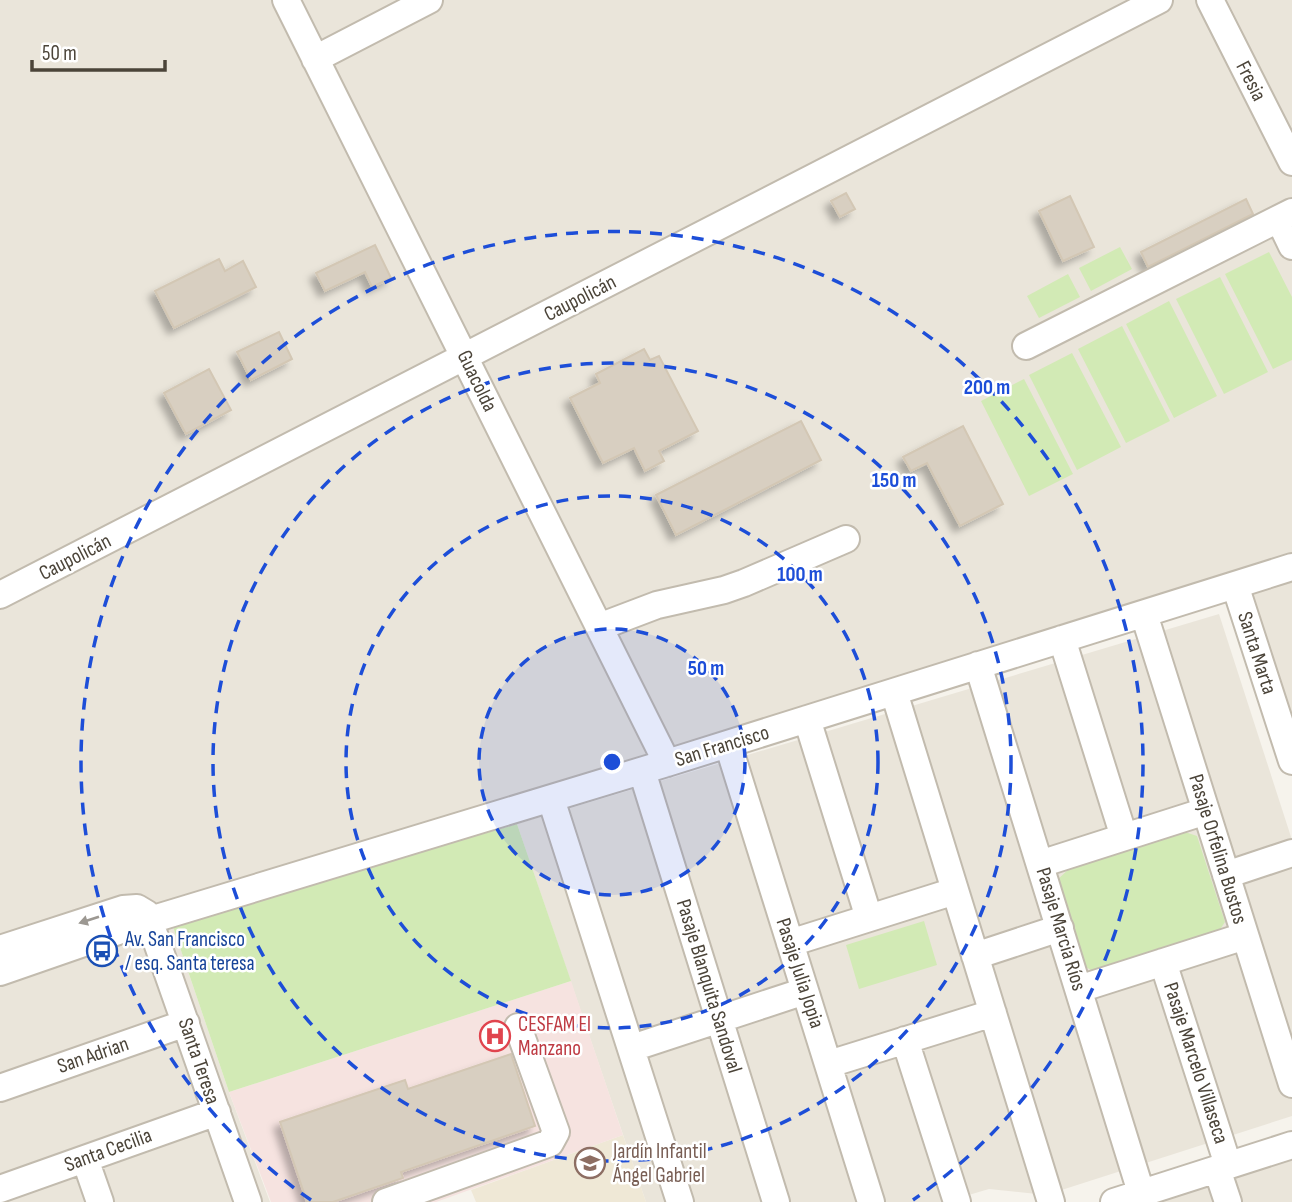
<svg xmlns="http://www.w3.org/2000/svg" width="1292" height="1202" viewBox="0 0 1292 1202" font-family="'Sofia Sans Condensed',sans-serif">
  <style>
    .residential { fill: #eae5da }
    .education { fill: #efe8d6 }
    .medical { fill: #f6e3e0 }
    .green { fill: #d2eab5 }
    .building { fill: #d8cfc1; stroke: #d3c7b4; stroke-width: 2; filter: url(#shadow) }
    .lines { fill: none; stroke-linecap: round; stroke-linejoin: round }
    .minor-casing { stroke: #c2bbae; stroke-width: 30 }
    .minor { stroke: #fff; stroke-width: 26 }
    .oneway { fill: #9c9892 }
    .ring { fill: none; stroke: #1d4ed8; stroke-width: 3.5; stroke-dasharray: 12 9 }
    .labels { text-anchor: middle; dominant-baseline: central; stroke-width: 5; stroke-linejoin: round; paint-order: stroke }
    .street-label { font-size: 21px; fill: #4b4439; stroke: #fff }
    .transit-label { font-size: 21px; fill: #164399; stroke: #fff; text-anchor: start }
    .health-label { font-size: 21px; fill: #be3a42; stroke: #fff; text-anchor: start }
    .education-label { font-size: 21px; fill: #785e54; stroke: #fff; text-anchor: start }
    .centre { fill: #1d4ed8; stroke: #fff; stroke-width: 3.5 }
    .ring-label { font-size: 21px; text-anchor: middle; font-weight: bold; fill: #1d4ed8; stroke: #fff; stroke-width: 5; stroke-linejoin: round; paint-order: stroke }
  </style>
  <defs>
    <filter id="shadow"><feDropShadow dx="-6" dy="6" stdDeviation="3.5" flood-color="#0004"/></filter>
  </defs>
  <rect width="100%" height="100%" fill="#f6f3ec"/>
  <path class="residential" d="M0,0H1292V750L1237,575L172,924L229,1092L270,1202H0Z
    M1219,614L1292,840V1116L1046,1195L989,1189L945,1202H646L517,824Z
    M1292,1156V1202H1151Z"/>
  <path class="education" d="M623,1135L646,1202H476L471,1190Z"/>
  <path class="medical" d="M571,981L623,1135L436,1202H271L229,1092Z"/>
  <path class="green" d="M1120,247L1132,269L1091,291L1079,268Z
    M1269,252L1292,297V360L1273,369L1225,274Z
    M1068,274L1080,297L1039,318L1027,296Z
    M1220,277L1268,372L1224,394L1176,299Z
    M1169,301L1217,396L1174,418L1126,324Z
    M1122,326L1170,421L1126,443L1078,349Z
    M1072,353L1121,447L1077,470L1029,375Z
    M1024,379L1073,474L1029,496L981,401Z
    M517,824L571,981L229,1092L172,924Z
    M1182,831L1197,836L1225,922L1217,934L1098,974L1084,966L1057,880L1070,868Z
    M924,921L937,965L859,989L846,945Z"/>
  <path class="building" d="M846,193L855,209L840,217L831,201Z
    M1070,196L1094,247L1063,261L1039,211Z
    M1246,199L1253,214L1148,267L1141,252Z
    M375,245L391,278L372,287L365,272L325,291L316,273Z
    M219,259L225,271L243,261L256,287L174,328L155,291Z
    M279,332L292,359L251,380L237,352Z
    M644,349L650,360L659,356L698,431L659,451L664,461L645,471L634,448L603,463L570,398L600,383L596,374Z
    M209,369L231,410L186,434L164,393Z
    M801,421L821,460L676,535L656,495Z
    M963,426L1003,504L960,526L927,463L911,471L903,457Z
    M511,1054L535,1126L401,1172L403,1178L333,1202H307L280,1122L405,1080L408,1089Z"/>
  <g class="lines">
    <g class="minor-casing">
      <path id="minor" d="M286,0L667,763
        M1210,0L1292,162
        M315,59L429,0
        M1279,219L1292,246
        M1026,346L1292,212
        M1235,585L1292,761
        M0,595L1159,0
        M1144,614L1292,1084
        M599,627L657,605L724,590L744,583L846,539
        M1062,639L1124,837
        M978,665L1144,1202
        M894,692L1051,1202
        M807,719L869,918
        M728,744L871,1202
        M642,771L776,1202
        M551,799L680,1202
        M1040,864L1206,811
        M1226,875L1292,853
        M790,943L955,891
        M0,949L123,909L137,908L147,914L248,1202
        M975,956L1060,928
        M1163,962L1228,1165
        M0,972L150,920L667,763L1292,567
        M1079,989L1245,936
        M905,1040L957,1202
        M632,1048L805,991
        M829,1064L993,1013
        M0,1088L186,1023
        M85,1159L100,1202
        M1217,1169L1228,1202
        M0,1189L217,1112
        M386,1202L550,1143L556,1132L518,1027
        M1114,1202L1292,1145"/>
    </g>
    <use href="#minor" class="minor"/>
  </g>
  <defs><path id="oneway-solid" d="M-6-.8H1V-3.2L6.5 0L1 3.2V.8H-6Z" transform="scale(1.75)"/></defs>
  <use class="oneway" href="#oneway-solid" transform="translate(89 920) rotate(162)"/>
  <circle cx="612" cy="762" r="133" fill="#1d4ed8" fill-opacity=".12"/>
  <g class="ring">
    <circle cx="612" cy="762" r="133"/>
    <circle cx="612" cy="762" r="266"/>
    <circle cx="612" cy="762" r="399"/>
    <path d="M311 1200A531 531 0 1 1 913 1200"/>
  </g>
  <defs>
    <g id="bus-ring" transform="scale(1.575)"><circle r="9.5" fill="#fff" stroke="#1a4fb4" stroke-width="1.5"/><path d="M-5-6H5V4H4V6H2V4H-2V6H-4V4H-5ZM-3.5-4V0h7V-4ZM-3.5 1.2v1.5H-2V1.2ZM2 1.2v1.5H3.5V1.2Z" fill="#1a4fb4"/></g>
    <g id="hospital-ring" transform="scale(1.575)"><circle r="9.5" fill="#fff" stroke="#e0444e" stroke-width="1.5"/><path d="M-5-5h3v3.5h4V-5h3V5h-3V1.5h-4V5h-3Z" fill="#e0444e"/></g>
    <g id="school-ring" transform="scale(1.575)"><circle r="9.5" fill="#fff" stroke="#8d6e63" stroke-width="1.5"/><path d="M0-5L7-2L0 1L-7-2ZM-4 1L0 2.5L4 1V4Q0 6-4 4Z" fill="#8d6e63"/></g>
  </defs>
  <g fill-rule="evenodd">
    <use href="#bus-ring" x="102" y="951"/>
    <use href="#hospital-ring" x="495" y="1036"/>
    <use href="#school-ring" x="590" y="1163"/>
  </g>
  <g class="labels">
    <g class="street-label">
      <text transform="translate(1251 81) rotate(63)">Fresia</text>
      <text transform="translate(580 298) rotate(-27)">Caupolicán</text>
      <text transform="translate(477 381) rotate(64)">Guacolda</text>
      <text transform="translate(75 557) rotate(-27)">Caupolicán</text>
      <text transform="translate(1257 653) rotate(72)">Santa Marta</text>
      <text transform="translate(722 746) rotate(-17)">San Francisco</text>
      <text transform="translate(1218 849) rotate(73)">Pasaje Orfelina Bustos</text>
      <text transform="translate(1061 929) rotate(73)">Pasaje Marcia Ríos</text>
      <text transform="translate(800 973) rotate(72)">Pasaje Julia Jopia</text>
      <text transform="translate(709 986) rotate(73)">Pasaje Blanquita Sandoval</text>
      <text transform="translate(93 1055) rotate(-19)">San Adrian</text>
      <text transform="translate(199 1061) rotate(71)">Santa Teresa</text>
      <text transform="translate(1196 1063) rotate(72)">Pasaje Marcelo Villaseca</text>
      <text transform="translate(108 1150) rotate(-20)">Santa Cecilia</text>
    </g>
    <g class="transit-label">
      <text x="125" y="939">Av. San Francisco<tspan x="125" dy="24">/ esq. Santa teresa</tspan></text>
    </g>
    <g class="health-label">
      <text x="518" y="1024">CESFAM El<tspan x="518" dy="24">Manzano</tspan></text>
    </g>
    <g class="education-label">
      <text x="613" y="1151">Jardín Infantil<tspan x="613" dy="24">Ángel Gabriel</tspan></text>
    </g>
  </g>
  <circle cx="612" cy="762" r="10" class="centre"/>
  <g class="ring-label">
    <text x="987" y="394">200 m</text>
    <text x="894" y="487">150 m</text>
    <text x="800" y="581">100 m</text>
    <text x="706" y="675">50 m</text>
  </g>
  <path d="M32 60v10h133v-10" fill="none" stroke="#4b4439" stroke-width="3.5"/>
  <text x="42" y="60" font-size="21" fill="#4b4439" stroke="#ffffff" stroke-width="5" paint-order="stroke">50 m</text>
</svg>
